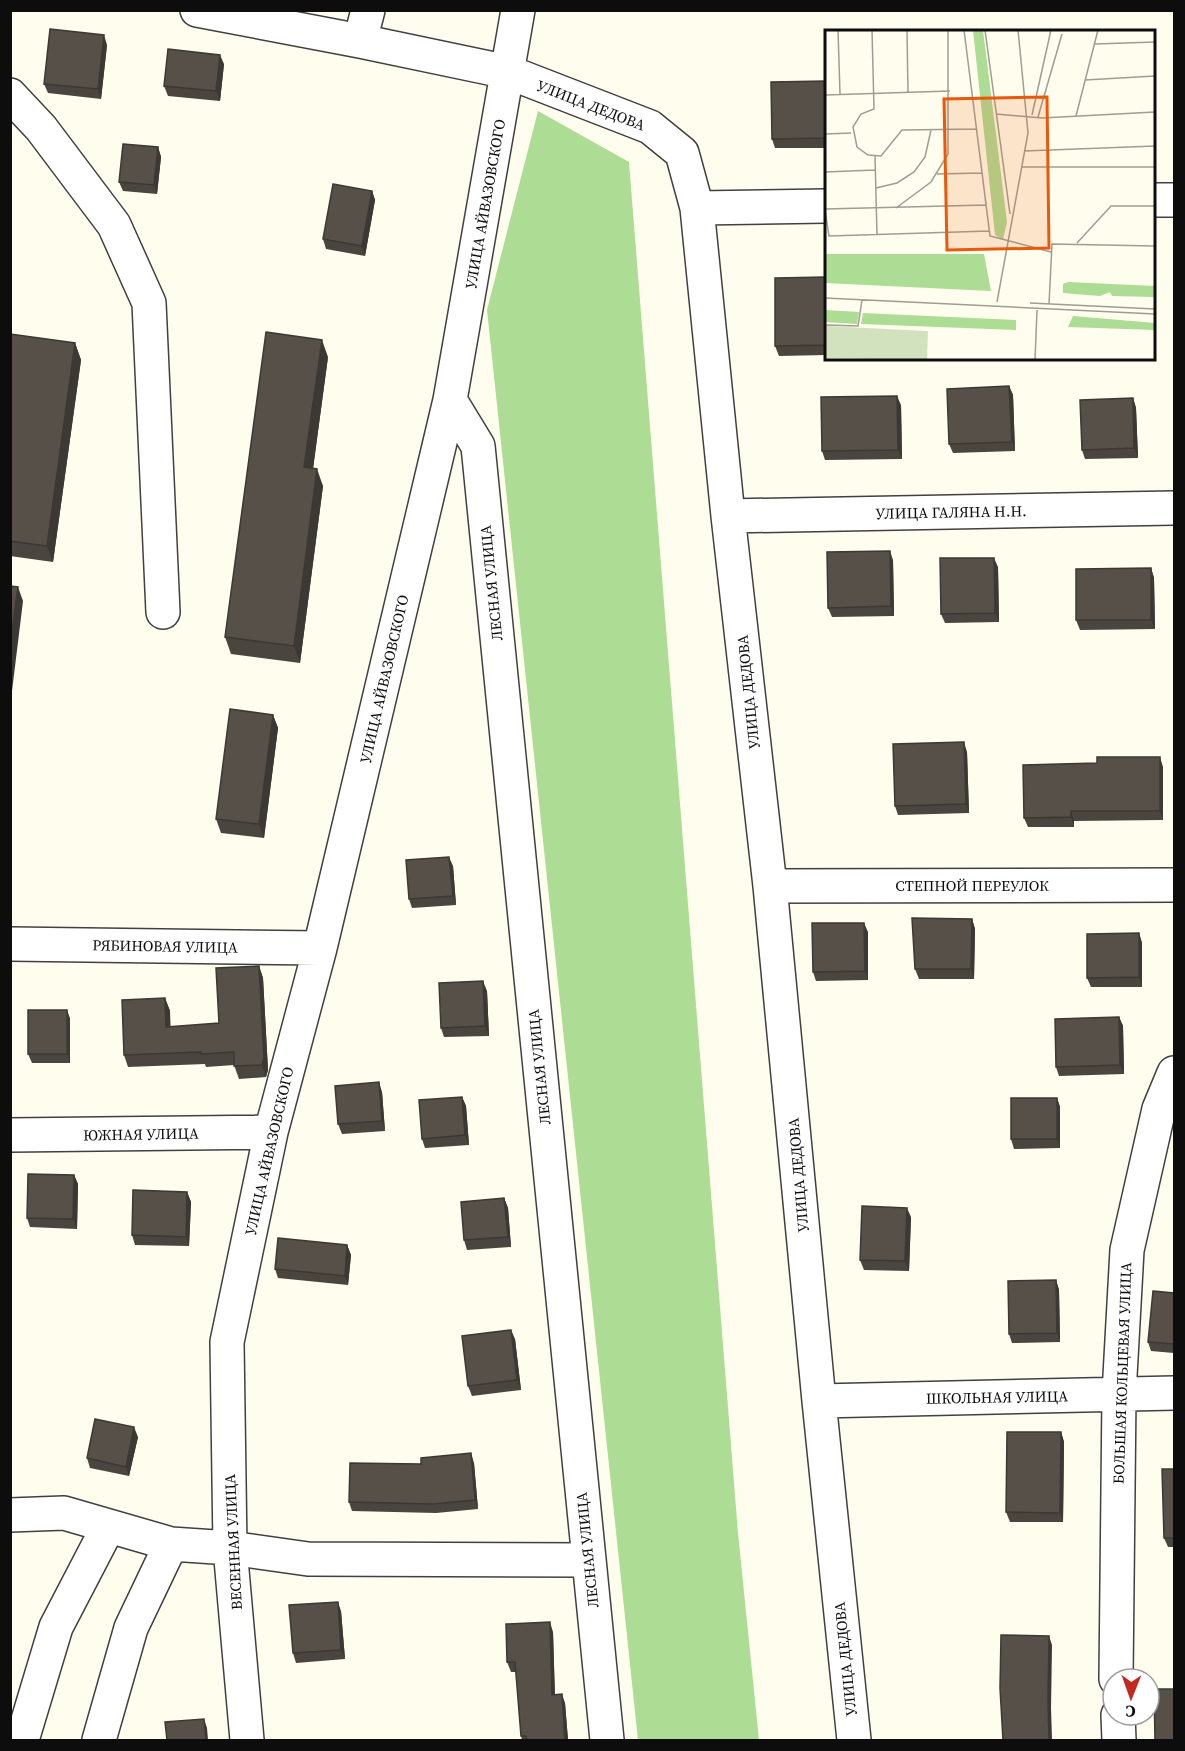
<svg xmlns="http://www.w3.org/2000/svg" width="1185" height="1751" viewBox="0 0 1185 1751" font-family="'Source Serif 4',serif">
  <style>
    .forest { fill: #addc94 }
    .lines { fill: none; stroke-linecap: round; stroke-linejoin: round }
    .minor-casing { stroke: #404040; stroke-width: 36 }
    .minor { stroke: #fff; stroke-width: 33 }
    .wall { fill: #4a453f }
    .shaded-wall { fill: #3c3833 }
    .building { fill: #565049; stroke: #3c3833; stroke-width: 1.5 }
    .labels { text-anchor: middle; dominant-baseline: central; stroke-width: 6; stroke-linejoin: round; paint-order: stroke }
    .street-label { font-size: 15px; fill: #0d0d0d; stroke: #fff }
    .inset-road { fill: none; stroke: #9e9d93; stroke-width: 1.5 }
    .view { fill: #e8590c; fill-opacity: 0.15; stroke: #e8590c; stroke-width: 3 }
    .inset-edge { fill: none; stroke: #0d0d0d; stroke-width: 3 }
  </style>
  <rect width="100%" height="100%" fill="#fffded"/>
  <path class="forest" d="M538,111L629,162L738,1533L759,1740H638L487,310Z"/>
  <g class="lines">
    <g class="minor-casing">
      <path id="minor" d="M197,10L360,41L508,72L650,127L682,153L697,208L728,516L770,886L819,1401L854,1740
        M360,41L368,10
        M10,95L41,128L114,225L149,303L163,612
        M1154,200H1174
        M697,208L826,206
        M450,400L478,446L607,1740
        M728,516L1174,508
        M770,886L1174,885
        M10,944L320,948
        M10,1135L271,1132
        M819,1401L1174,1393
        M10,1515L64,1513L171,1544L230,1548L308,1559L588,1560
        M1116,1679L1119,1394L1127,1250L1159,1109L1174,1073
        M1118,1715L1119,1740
        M22,1740L56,1627L108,1527
        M99,1740L131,1628L171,1544
        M247,1740L230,1548L227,1342L271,1132L320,948L450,400L518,10"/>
    </g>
    <use href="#minor" class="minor"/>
  </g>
  <path class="wall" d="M107,45L101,99L48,93L44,84Z
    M224,64L220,101L168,96L164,86Z
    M826,83V148H775L772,139Z
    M158,147L161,157L157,194L123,191L119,182Z
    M372,191L375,200L365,256L326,249L323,239Z
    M826,277V355L779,356L775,346Z
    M10,334L75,343L81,360L53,562L10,556Z
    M328,357L313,468L323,486L300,663L231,654L225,637Z
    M1009,386L1013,395L1015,451L953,453L949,444Z
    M1133,398L1136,408L1138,458L1085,459L1082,450Z
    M901,405L902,459L825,460L822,451Z
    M893,560L894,616L832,617L828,608Z
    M998,567L999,622L945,623L941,614Z
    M1151,568L1154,578L1155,629L1080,630L1076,620Z
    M273,715L278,728L264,838L221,833L216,819Z
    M967,752L969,813L898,815L895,806Z
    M1163,767V820L1074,821V827H1028L1024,818Z
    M453,866L456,905L412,908L409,899Z
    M972,919L975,929L974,979H919L915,969Z
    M868,932V980L816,981L813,972Z
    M1139,933L1142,943V987H1091L1087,978Z
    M259,966L263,978L268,1070L266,1077L239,1079L234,1065L206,1067L205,1064L128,1067L124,1055L165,998L170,1011V1027L219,1023Z
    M487,991L489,1036L444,1037L441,1028Z
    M67,1010L70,1019V1063H32L28,1054Z
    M1119,1017L1123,1026L1124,1074L1059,1076L1056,1067Z
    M382,1092L385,1131L342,1134L338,1124Z
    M462,1097L466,1106L469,1145L425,1148L422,1139Z
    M1057,1098L1060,1107V1148L1014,1149L1011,1139Z
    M74,1175L78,1184L77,1229L30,1227L27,1218Z
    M187,1192L191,1202L189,1246L135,1245L132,1235Z
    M504,1198L508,1208L511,1247L467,1250L464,1240Z
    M911,1217L909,1271L864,1270L860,1260Z
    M347,1245L351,1255L348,1285L278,1278L275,1269Z
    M1056,1280L1059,1290L1060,1342L1012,1343L1009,1334Z
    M1174,1293V1353L1151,1351L1148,1342Z
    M515,1339L521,1390L472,1396L468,1386Z
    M1061,1432L1064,1442L1063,1522H1010L1006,1512Z
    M138,1437L129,1476L90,1468L87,1458Z
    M474,1463L478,1509L436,1513L352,1511L349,1502L421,1464Z
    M1174,1469V1547H1168L1164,1538Z
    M341,1611L345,1659L296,1663L293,1653Z
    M553,1632L555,1694L565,1703L568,1740H522L521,1736L516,1672H511L507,1662Z"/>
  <path class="shaded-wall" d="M104,35L107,45L101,99L98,89Z
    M220,55L224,64L220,101L216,91Z
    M158,147L161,157L157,194L154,185Z
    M372,191L375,200L365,256L362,246Z
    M322,340L328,357L311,484L304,467Z
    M75,343L81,360L53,562L47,546Z
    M1009,386L1013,395L1015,451L1012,442Z
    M897,396L901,405L902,459L898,450Z
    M1133,398L1136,408L1138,458L1134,448Z
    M317,469L323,486L300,663L294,646Z
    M890,551L893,560L894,616L891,606Z
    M994,558L998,567L999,622L995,613Z
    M1151,568L1154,578L1155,629L1151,620Z
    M18,587L23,601L12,691L10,688V645Z
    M273,715L278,728L264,838L259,824Z
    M964,742L967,752L969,813L966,804Z
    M1160,757L1163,767V820L1160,811Z
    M1071,811L1074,821V827L1071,817Z
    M449,857L453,866L456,905L453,896Z
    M972,919L975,929L974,979L971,969Z
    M864,923L868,932V980L865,971Z
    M1139,933L1142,943V987L1139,977Z
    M259,966L263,978L268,1070L266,1077L262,1065Z
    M483,981L487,991L489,1036L485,1026Z
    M165,998L170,1011L171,1039L166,1027Z
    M67,1010L70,1019V1063L67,1054Z
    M1119,1017L1123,1026L1124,1074L1120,1065Z
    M379,1082L382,1092L385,1131L382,1121Z
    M462,1097L466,1106L469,1145L465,1135Z
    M1057,1098L1060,1107V1148L1057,1139Z
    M74,1175L78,1184L77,1229L73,1219Z
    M187,1192L191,1202L189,1246L186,1237Z
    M504,1198L508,1208L511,1247L508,1237Z
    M907,1208L911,1217L909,1271L905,1261Z
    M347,1245L351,1255L348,1285L345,1276Z
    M1056,1280L1059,1290L1060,1342L1057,1333Z
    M511,1330L515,1339L521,1390L517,1380Z
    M134,1427L138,1437L129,1476L126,1467Z
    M1061,1432L1064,1442L1063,1522L1060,1513Z
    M471,1453L474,1463L478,1509L475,1500Z
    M338,1602L341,1611L345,1659L341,1650Z
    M550,1622L553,1632L555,1704L552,1695Z
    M1049,1636L1052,1645L1051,1708L1052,1740H1049L1048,1699Z
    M562,1694L565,1703L568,1740H565Z
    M204,1719L207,1728L208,1740H206Z"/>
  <path class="building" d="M50,29L104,35L98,89L44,84Z
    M168,49L220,55L216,91L164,86Z
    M826,81V138L772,139L771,82Z
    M123,144L158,147L154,185L119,182Z
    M333,184L372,191L362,246L323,239Z
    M826,277V345L775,346V278Z
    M266,332L322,340L304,467L317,469L294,646L225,637Z
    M10,334L75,343L47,546L10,541Z
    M1009,386L1012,442L949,444L947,389Z
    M897,396L898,450L822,451L821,397Z
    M1133,398L1134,448L1082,450L1080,400Z
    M890,551L891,606L828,608L827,552Z
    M940,558H994L995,613L941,614Z
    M1151,568V620H1076V569Z
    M10,586L18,587L10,645Z
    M230,709L273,715L259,824L216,819Z
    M964,742L966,804L895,806L893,744Z
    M1097,757H1160V811H1071V817L1024,818L1023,765L1097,763Z
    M449,857L453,896L409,899L406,860Z
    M912,918L972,919L971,969H915Z
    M812,923H864L865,971L813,972Z
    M1139,933V977L1087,978V934Z
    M259,966L264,1058L262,1065L234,1066V1052L201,1054V1052L124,1055L122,1000L165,998L166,1027L219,1023L216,968Z
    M483,981L485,1026L441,1028L439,983Z
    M28,1010H67V1054H28Z
    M1119,1017L1120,1065L1056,1067L1055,1019Z
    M379,1082L382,1121L338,1124L335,1086Z
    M462,1097L465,1135L422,1139L419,1100Z
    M1011,1098H1057V1139H1011Z
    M28,1174L74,1175L73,1219L27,1218Z
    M133,1190L187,1192L186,1237L132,1235Z
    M504,1198L508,1237L464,1240L461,1202Z
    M862,1206L907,1208L905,1261L860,1260Z
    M278,1238L347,1245L345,1276L275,1269Z
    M1056,1280L1057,1333L1009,1334L1008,1281Z
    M1153,1291L1174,1293V1344L1148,1342Z
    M511,1330L517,1380L468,1386L462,1336Z
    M95,1419L134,1427L126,1467L87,1458Z
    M1007,1432H1061L1060,1513L1006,1512Z
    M471,1453L475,1500L433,1504L349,1502L350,1463L421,1464V1458Z
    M1162,1469H1174V1538H1164Z
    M338,1602L341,1650L293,1653L289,1605Z
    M550,1622L552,1695L562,1694L565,1740H527L526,1736H521L515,1662H507L506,1624Z
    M1001,1635L1049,1636L1048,1699L1049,1740H1003L1000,1688Z
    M1154,1689H1174V1740H1155Z
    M204,1719L206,1740H167L165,1722Z"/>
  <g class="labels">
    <g class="street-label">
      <text transform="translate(591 105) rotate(21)">УЛИЦА ДЕДОВА</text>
      <text transform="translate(485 204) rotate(-80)">УЛИЦА АЙВАЗОВСКОГО</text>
      <text transform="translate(951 512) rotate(-1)">УЛИЦА ГАЛЯНА Н.Н.</text>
      <text transform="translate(491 583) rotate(-96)">ЛЕСНАЯ УЛИЦА</text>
      <text transform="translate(384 679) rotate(-77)">УЛИЦА АЙВАЗОВСКОГО</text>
      <text transform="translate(748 692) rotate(-96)">УЛИЦА ДЕДОВА</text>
      <text x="972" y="885">СТЕПНОЙ ПЕРЕУЛОК</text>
      <text transform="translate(165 946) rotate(1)">РЯБИНОВАЯ УЛИЦА</text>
      <text transform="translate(539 1067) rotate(-96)">ЛЕСНАЯ УЛИЦА</text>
      <text transform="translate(141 1134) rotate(-1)">ЮЖНАЯ УЛИЦА</text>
      <text transform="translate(269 1151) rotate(-77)">УЛИЦА АЙВАЗОВСКОГО</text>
      <text transform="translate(798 1175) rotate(-95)">УЛИЦА ДЕДОВА</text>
      <text transform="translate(1122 1373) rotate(-88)">БОЛЬШАЯ КОЛЬЦЕВАЯ УЛИЦА</text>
      <text transform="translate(997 1397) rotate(-1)">ШКОЛЬНАЯ УЛИЦА</text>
      <text transform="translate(233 1542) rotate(-93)">ВЕСЕННАЯ УЛИЦА</text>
      <text transform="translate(587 1550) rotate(-96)">ЛЕСНАЯ УЛИЦА</text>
      <text transform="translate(845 1659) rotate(-96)">УЛИЦА ДЕДОВА</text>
    </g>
  </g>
  <g transform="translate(825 30)">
    <rect width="330" height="330" fill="#fffded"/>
    <path d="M148,0H158L182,192L178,210L170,205ZM0,224H159L166,261L0,253ZM243,252L330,256V267L287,266L285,262L275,266L238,263V254ZM0,280L34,282L32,294L0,292ZM38,283L191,290V300L36,294ZM248,286L330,293V300L243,297Z" fill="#addc94"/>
    <path d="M0,296L103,301L102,330L0,328Z" fill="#d2e2be"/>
    <path class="inset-road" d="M13,0L15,64M47,0L49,79L36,84L28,97L32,117L43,125L56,126L77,100L152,99M82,0L83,63M139,0L165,206L226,222M160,0L185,184M270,14L330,12M260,50L330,46M0,65L125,61M171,84L217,88L330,82M207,85L226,0M251,86L273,0M213,87L237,4M0,104L26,103M199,121L330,116M50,126L52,205M196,137H330M0,142L50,140M112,144L157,143M51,158L72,153L89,142L100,127L106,100M71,178L106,152L123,124V0M0,179L161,175M0,180L4,206L164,201M252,213L286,176H330M0,268L330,284M172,272L203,103L193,0M205,273L330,279M224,274L227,214L330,216M0,295L33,296L37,270M210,330L212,280"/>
    <path class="view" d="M222,67L224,218L122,220L119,69Z"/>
    <rect width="330" height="330" class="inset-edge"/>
  </g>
  <rect width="1185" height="1751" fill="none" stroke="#0d0d0d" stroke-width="24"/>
  <g transform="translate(1131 1697) rotate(181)"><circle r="28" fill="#ffffff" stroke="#9e9e9e" stroke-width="1.5"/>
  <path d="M0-4.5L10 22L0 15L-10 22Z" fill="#c32920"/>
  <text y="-9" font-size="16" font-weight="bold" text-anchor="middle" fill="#0d0d0d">С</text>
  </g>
</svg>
